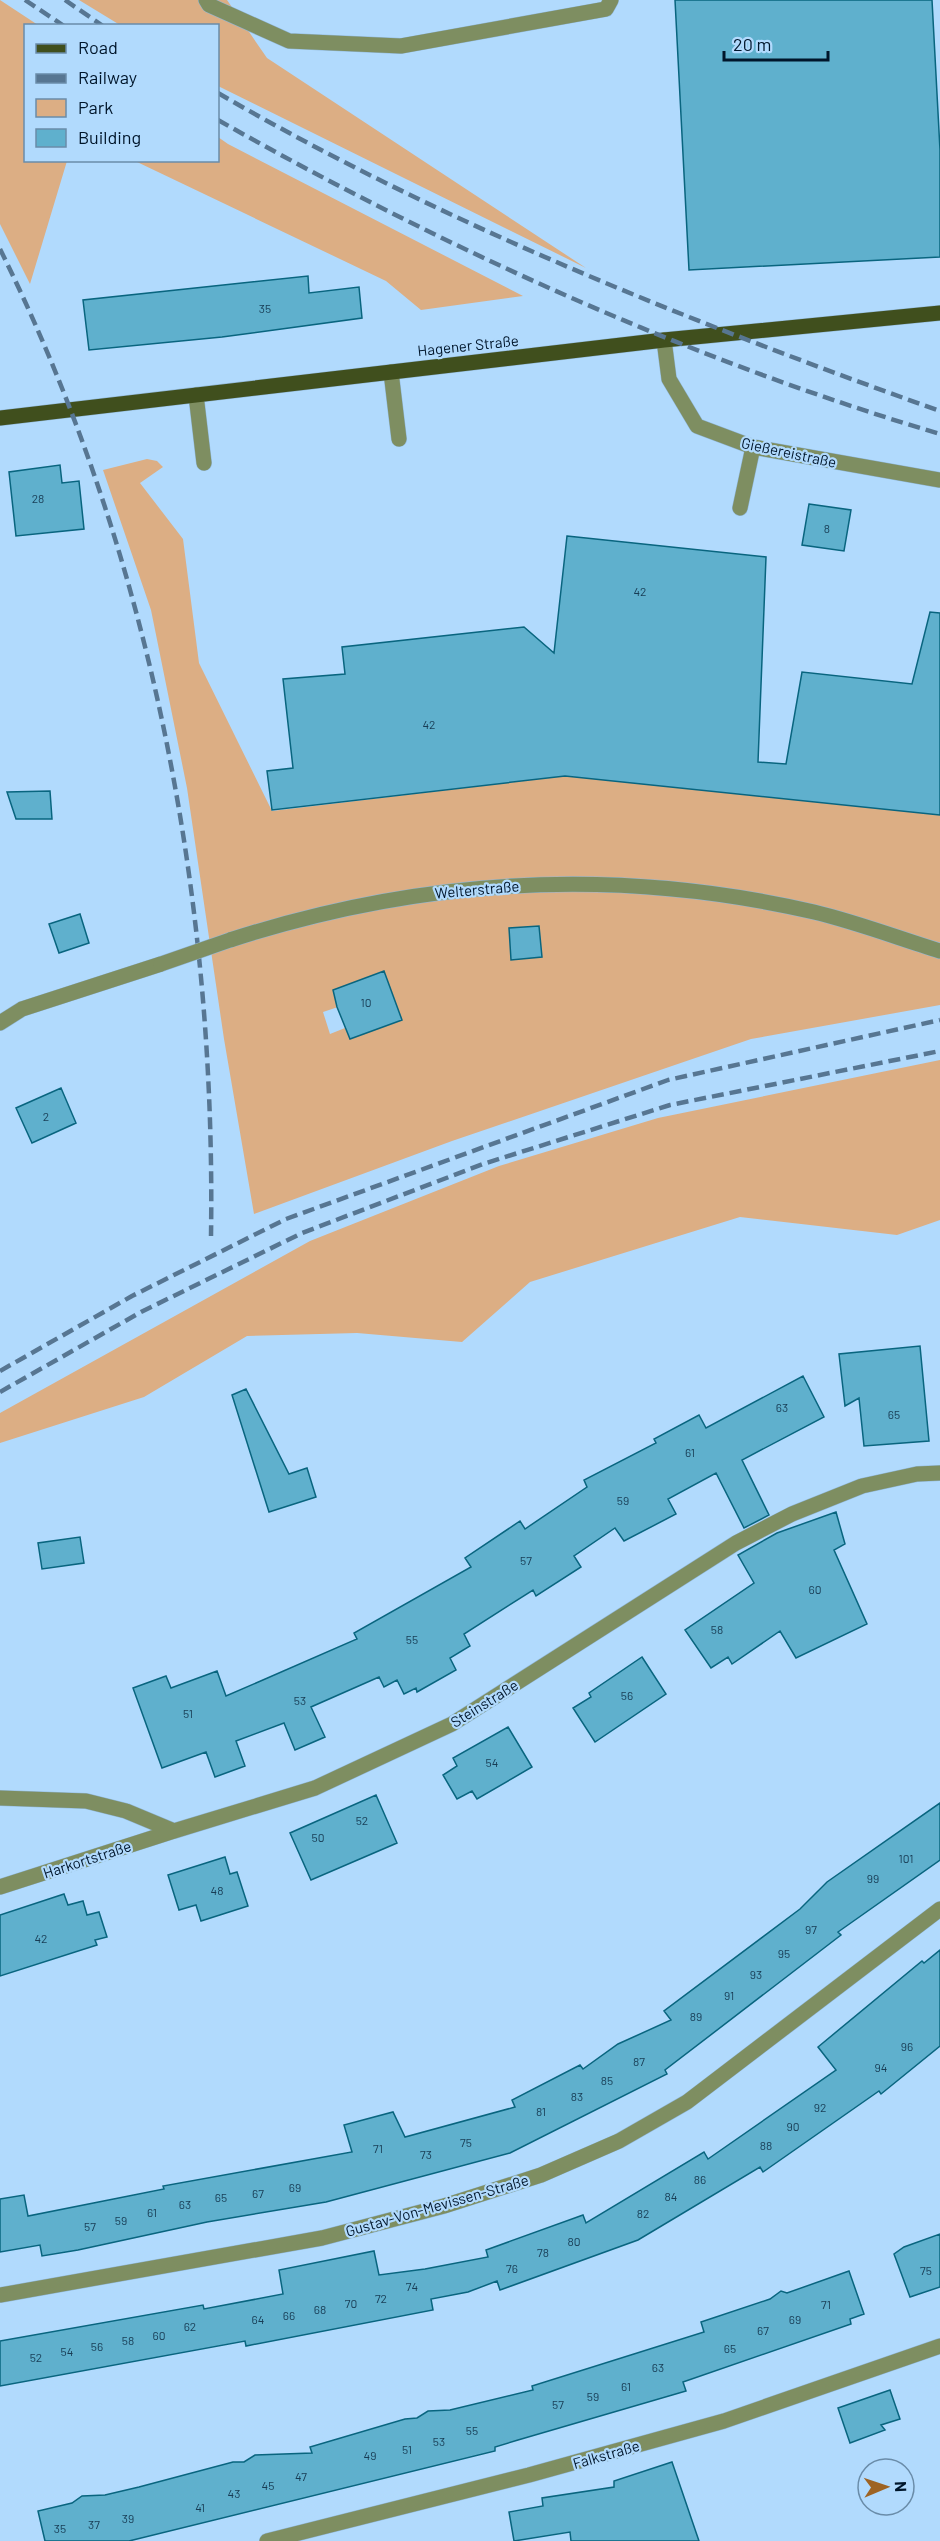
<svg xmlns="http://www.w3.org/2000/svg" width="940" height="2541" viewBox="0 0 940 2541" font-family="Barlow,sans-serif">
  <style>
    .green { fill: #dcae84; fill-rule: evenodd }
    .building { fill: #5fb0cd; stroke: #09657f; stroke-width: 1.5 }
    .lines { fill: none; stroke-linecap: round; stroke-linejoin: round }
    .minor-casing { stroke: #91b7d7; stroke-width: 16 }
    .major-casing { stroke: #91b7d7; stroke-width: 16 }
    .minor { stroke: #7e8e61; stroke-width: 15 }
    .major { stroke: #404f1d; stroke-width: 15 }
    .rail { stroke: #577692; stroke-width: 4.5; stroke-dasharray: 12 6; stroke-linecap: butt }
    .minor-bridge-casing { stroke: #91b7d7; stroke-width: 16; stroke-linecap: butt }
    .minor-bridge { stroke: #7e8e61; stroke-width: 15 }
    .labels { text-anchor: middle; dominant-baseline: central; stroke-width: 4.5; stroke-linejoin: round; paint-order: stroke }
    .number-label { font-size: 12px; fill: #183c54 }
    .street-label { font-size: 15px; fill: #00162b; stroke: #b1dafd }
  </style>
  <rect width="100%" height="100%" fill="#b1dafd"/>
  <path class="green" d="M0,0L38,25L26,26V160L67,161L30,284L0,224Z
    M79,0H227L267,58L586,268L218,86V26L120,25Z
    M218,137L228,144L523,296L421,310L386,281L135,161L218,160Z
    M147,459L157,461L163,467L140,483L183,539L199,663L272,811L565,776L940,815V1005L751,1039L452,1141L254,1214L224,1039L187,788L151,610L103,470ZM539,926L542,957L511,960L509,929ZM383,971L402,1020L350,1039L345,1028L330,1034L323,1012L338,1007L334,990Z
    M940,1060V1220L897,1235L740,1217L530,1282L462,1342L357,1333L247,1336L144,1397L0,1443V1413L310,1241L499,1166L658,1118Z"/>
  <path class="building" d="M675,0H932L940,150V257L689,270Z
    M308,276L309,293L359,287L362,318L222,337L89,350L83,300Z
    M60,465L62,483L79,481L84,529L16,536L9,472Z
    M809,504L851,510L844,551L802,545Z
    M567,536L766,557L758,762L786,764L802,672L912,684L930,612L940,613V815L565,776L272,810L267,771L293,768L283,679L345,674L342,647L524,627L554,653Z
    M50,791L52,819H16L7,792Z
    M80,914L89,943L59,953L49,924Z
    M539,926L542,957L511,960L509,928Z
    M384,971L402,1020L350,1039L337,1007L333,990Z
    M61,1088L76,1123L32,1143L16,1108Z
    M920,1346L929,1441L864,1446L859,1398L845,1406L839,1354Z
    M803,1376L824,1417L742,1460L769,1515L744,1528L716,1473L668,1499L676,1514L624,1541L615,1528L574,1556L581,1567L536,1596L533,1590L464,1634L470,1646L450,1658L456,1670L417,1692L416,1688L404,1694L397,1680L384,1687L379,1677L311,1707L325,1737L295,1750L284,1723L236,1741L245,1766L215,1777L206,1752L162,1768L133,1688L166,1676L171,1688L217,1671L226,1696L357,1639L354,1633L471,1567L465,1558L520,1521L525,1529L587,1487L584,1480L656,1443L654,1439L699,1415L706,1428Z
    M246,1389L289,1474L307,1468L316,1497L269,1512L232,1395Z
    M836,1512L845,1544L834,1550L867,1624L796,1658L780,1631L732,1664L728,1657L711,1668L685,1630L754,1583L738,1555L777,1533Z
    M80,1537L84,1563L42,1569L38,1543Z
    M642,1657L666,1694L595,1742L573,1708L591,1697L589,1693Z
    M508,1727L532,1767L477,1799L472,1791L457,1799L443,1775L457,1766L453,1758Z
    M376,1795L397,1843L311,1880L290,1833Z
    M940,1803V1860L838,1932L841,1935L665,2070L667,2074L510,2153L326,2202L207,2222L78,2250L42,2256L40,2245L0,2252V2199L24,2195L28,2216L164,2189L163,2186L352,2152L344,2125L393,2112L405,2137L515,2107L512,2100L580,2065L583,2069L618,2044L671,2020L664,2011L800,1909L827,1882Z
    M225,1857L230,1874L237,1872L248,1906L201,1921L196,1905L179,1910L168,1875Z
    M64,1894L68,1905L83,1901L87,1915L99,1912L107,1937L95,1940L97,1945L0,1976V1915Z
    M940,1950V2046L881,2094L879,2091L763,2172L760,2167L638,2240L500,2290L497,2281L468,2292L431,2299L433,2310L246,2346L245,2341L0,2386V2341L203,2305L204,2309L283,2294L279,2270L374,2251L379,2275L425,2269L488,2257L486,2250L583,2215L586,2223L704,2152L708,2159L836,2070L818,2047L922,1961L924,1963Z
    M940,2234V2287L910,2297L894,2254L904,2247Z
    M849,2271L864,2314L850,2319L851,2324L683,2382L686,2391L518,2440L495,2447V2451L129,2541H45L38,2511L72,2503L82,2496L105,2495L139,2487L233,2462H244L255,2455L312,2453L310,2447L405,2419L417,2418L428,2411L450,2410L533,2390L532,2386L704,2332L701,2322L770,2299L781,2291L787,2293Z
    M890,2390L900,2419L881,2425L885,2430L850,2443L838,2408Z
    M672,2462L699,2541H571L570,2532L514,2541L509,2512L543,2506L542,2498L614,2487V2481Z"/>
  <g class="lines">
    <g class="minor-casing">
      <path id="minor" d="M206,0L209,5L289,41L401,46L606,9L611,0
        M664,340L669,379L697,426L753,447L940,480
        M391,372L399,439
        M196,395L204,463
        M740,508L753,447
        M230,940C421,878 618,867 814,912C856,922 898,938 940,951
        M0,1023L22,1009L161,964
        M0,1798L86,1801L126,1811L174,1831L315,1788L452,1724L736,1543L792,1514L862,1486L917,1474L940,1473
        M0,1887L174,1831
        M0,2295L322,2238L444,2206L541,2175L619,2141L687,2102L940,1909
        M267,2541L529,2475L724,2421L940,2346"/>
    </g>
    <g class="major-casing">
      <path id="major" d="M0,418L664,340L940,313"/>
    </g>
    <use href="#minor" class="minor"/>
    <use href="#major" class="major"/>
    <path class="rail" d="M25,0L64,26
      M65,0L103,26
      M218,93C445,225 693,323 940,411
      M218,120C446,249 688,359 940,434
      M0,249C151,554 216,897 211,1236
      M0,1371L132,1296L286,1219L668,1080L940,1020
      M0,1392L141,1312L302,1233L483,1164L670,1105L940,1051"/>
    <g class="minor-bridge-casing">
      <path id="minor-bridge" d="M161,964L230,940"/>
    </g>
    <use href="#minor-bridge" class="minor-bridge"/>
  </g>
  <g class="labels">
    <g class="number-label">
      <text x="265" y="308">35</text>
      <text x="38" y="498">28</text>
      <text x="827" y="528">8</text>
      <text x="640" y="591">42</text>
      <text x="429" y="724">42</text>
      <text x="366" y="1002">10</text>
      <text x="46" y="1116">2</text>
      <text x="782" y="1407">63</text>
      <text x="894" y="1414">65</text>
      <text x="690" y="1452">61</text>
      <text x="623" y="1500">59</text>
      <text x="526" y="1560">57</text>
      <text x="815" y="1589">60</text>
      <text x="717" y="1629">58</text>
      <text x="412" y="1639">55</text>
      <text x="627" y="1695">56</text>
      <text x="300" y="1700">53</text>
      <text x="188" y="1713">51</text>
      <text x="492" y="1762">54</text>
      <text x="362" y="1820">52</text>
      <text x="318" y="1837">50</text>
      <text x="906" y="1858">101</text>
      <text x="873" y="1878">99</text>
      <text x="217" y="1890">48</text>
      <text x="811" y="1929">97</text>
      <text x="41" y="1938">42</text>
      <text x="784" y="1953">95</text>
      <text x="756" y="1974">93</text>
      <text x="729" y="1995">91</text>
      <text x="696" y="2016">89</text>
      <text x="907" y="2046">96</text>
      <text x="639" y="2061">87</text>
      <text x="881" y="2067">94</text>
      <text x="607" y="2080">85</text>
      <text x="577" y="2096">83</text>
      <text x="820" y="2107">92</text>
      <text x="541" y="2111">81</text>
      <text x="793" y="2126">90</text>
      <text x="466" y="2142">75</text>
      <text x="766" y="2145">88</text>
      <text x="378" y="2148">71</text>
      <text x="426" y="2154">73</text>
      <text x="700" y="2179">86</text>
      <text x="295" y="2187">69</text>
      <text x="258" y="2193">67</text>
      <text x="671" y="2196">84</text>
      <text x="221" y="2197">65</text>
      <text x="185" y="2204">63</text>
      <text x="152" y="2212">61</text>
      <text x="643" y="2213">82</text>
      <text x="121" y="2220">59</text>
      <text x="90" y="2226">57</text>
      <text x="574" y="2241">80</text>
      <text x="543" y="2252">78</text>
      <text x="512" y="2268">76</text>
      <text x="926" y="2270">75</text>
      <text x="412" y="2286">74</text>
      <text x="381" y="2298">72</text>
      <text x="351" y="2303">70</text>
      <text x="826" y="2304">71</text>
      <text x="320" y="2309">68</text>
      <text x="289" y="2315">66</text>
      <text x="258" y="2319">64</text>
      <text x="795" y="2319">69</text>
      <text x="190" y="2326">62</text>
      <text x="763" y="2330">67</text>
      <text x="159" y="2335">60</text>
      <text x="128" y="2340">58</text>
      <text x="97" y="2346">56</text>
      <text x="730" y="2348">65</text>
      <text x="67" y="2351">54</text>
      <text x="36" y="2357">52</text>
      <text x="658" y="2367">63</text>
      <text x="626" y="2386">61</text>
      <text x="593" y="2396">59</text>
      <text x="558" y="2404">57</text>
      <text x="472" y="2430">55</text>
      <text x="439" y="2441">53</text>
      <text x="407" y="2449">51</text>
      <text x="370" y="2455">49</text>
      <text x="301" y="2476">47</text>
      <text x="268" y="2485">45</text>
      <text x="234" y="2493">43</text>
      <text x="200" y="2507">41</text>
      <text x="128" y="2518">39</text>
      <text x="94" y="2524">37</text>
      <text x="60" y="2528">35</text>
    </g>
    <g class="street-label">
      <text transform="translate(468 345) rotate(-6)">Hagener Straße</text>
      <text transform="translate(789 452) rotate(12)">Gießereistraße</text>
      <text transform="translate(477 889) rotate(-5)">Welterstraße</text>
      <text transform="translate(484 1703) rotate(-32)">Steinstraße</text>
      <text transform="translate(87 1859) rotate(-18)">Harkortstraße</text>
      <text transform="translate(437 2205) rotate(-16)">Gustav-Von-Mevissen-Straße</text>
      <text transform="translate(606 2454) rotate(-16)">Falkstraße</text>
    </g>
  </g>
  <rect x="24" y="24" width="195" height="138" fill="#b1dafd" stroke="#6a8ca9" stroke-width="1.5"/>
  <rect x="36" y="44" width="30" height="9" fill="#404f1d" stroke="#6a8ca9" stroke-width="1.5"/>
  <text x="78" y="54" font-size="18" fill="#00162b">Road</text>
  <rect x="36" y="74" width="30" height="9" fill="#577692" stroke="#6a8ca9" stroke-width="1.5"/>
  <text x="78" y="84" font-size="18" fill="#00162b">Railway</text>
  <rect x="36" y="99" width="30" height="18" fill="#dcae84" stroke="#6a8ca9" stroke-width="1.5"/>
  <text x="78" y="114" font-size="18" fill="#00162b">Park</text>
  <rect x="36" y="129" width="30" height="18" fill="#5fb0cd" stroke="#6a8ca9" stroke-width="1.5"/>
  <text x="78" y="144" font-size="18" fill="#00162b">Building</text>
  <g transform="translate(886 2487) rotate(88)"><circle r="28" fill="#b1dafd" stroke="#6a8ca9" stroke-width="1.5"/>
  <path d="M0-4.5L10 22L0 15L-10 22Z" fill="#9e6323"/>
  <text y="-9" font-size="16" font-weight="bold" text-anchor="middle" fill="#00162b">N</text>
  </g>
  <path d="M724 51v9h104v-9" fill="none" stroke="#00162b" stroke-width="3"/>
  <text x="733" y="51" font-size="18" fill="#00162b" stroke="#b1dafd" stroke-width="4.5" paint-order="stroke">20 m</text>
</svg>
